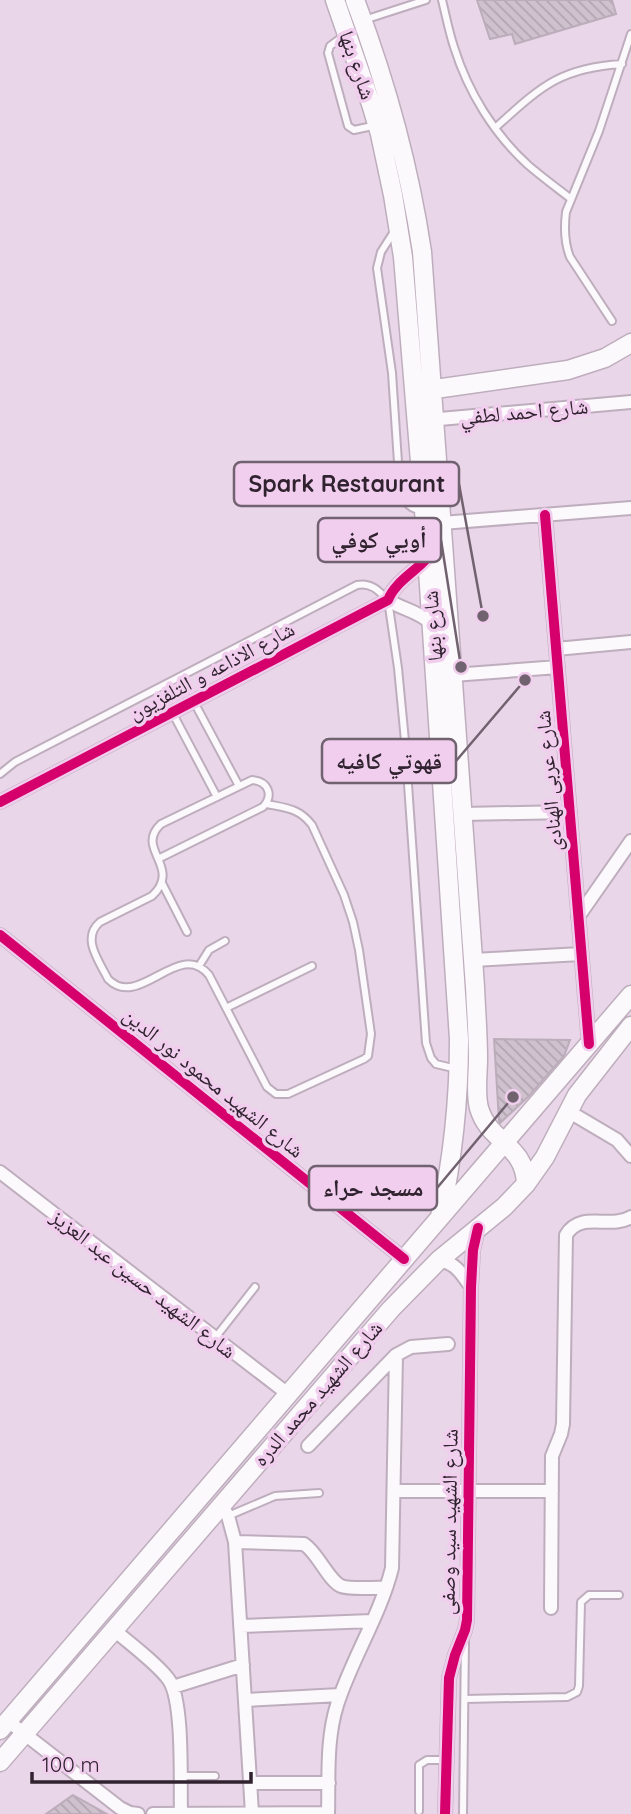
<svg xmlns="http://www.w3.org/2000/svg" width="631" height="1814" viewBox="0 0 631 1814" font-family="Quicksand,'Noto Naskh Arabic',sans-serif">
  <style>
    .building { fill: url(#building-back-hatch); stroke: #bcadbb; stroke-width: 2 }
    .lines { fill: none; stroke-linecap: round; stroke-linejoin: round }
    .lane-casing { stroke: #beaebd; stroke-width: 10 }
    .street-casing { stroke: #beaebd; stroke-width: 16 }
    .secondary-casing { stroke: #beaebd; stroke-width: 21 }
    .lane { stroke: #fcf9fc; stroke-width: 6 }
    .street { stroke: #fcf9fc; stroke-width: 12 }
    .secondary { stroke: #fcf9fc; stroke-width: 18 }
    .cycleway-casing { stroke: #f1ceee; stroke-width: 15 }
    .cycleway { stroke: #d6006c; stroke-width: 10 }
    .labels { text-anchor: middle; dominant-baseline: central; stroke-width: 7; stroke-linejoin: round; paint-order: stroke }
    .street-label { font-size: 21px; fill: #30232f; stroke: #f1ceee }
    .leader { fill: none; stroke: #716270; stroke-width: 2.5 }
    .callout-dot { fill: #716270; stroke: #f1ceee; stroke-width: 2.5 }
    .callout { fill: #f1ceee; stroke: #716270; stroke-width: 2.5 }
    .callout-label { font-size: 23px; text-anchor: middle; font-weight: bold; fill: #30232f }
  </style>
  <defs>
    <pattern id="building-back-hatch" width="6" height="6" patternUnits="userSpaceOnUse" patternTransform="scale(1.75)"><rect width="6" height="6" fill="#cfc1ce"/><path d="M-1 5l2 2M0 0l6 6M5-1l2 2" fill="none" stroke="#b2a6b1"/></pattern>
  </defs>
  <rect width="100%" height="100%" fill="#e9d6e8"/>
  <path class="building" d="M477,0H612L616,14L515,44L512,34L490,39Z
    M494,1039L570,1040L564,1056L529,1096L500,1123L499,1121Z
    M73,1795L107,1814H46Z"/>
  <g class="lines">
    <g class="lane-casing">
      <path id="lane" d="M442,0C446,16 449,32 454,47C468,92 494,134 528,165C542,177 557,188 571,199
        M364,20L426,0
        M345,35L330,46L328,53L348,126L354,130L377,125
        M495,128C540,88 558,68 622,64
        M395,230L381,252L377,268L392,373L400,492C404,502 410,509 421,510
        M612,321L570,257C564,242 564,228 566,212L599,131L631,34
        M194,702L239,786
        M172,712L217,797
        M0,774L15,762L357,585C371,582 379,591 388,600L398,668L405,741L426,1043L431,1058L436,1064L457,1069
        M158,859L263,807C274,795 268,781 252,780L161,824C134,849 183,867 152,896L100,922C81,938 99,961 108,979C139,1011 179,938 209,975L267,1087L276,1094H288L364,1059L368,1056L371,1034L359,950L353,922L344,895L312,825C299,808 286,808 267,804
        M162,883L187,932
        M199,966L209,950L225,941
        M226,1008L312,966
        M215,1338L255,1287
        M228,1516L275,1496L319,1493
        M465,1699L567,1697L577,1692L579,1686L581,1602L589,1595H619
        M180,1776H215
        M419,1811V1765L427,1760H446
        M463,1814L465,1639"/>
    </g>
    <g class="street-casing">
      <path id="street" d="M417,421L631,402
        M545,515L589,1044
        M442,523L631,508
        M388,600C403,610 416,610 431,623
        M556,649L631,642
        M453,675L558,667
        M0,802L388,600C395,582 415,572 427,558
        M463,814L570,812
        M578,917L631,841
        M0,935L404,1259
        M473,960L581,954
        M568,1111L617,1140L631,1156
        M0,1172L288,1394
        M439,1260C456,1263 462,1274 471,1287
        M308,1446L396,1355L411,1347L448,1344
        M394,1491H552
        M221,1504L228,1516L235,1542L252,1813
        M235,1542L304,1544C318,1553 328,1580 341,1586C351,1590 375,1587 386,1588
        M551,1608L552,1456L561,1434L563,1424L566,1235C581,1210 610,1230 631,1217
        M240,1626L372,1621
        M113,1629C129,1643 158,1664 169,1680C184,1702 180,1785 181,1814
        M173,1687L243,1665
        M245,1700L340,1695
        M8,1721L120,1808L130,1813L138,1814
        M250,1783H329
        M153,1814L328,1813
        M328,1814C329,1778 326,1740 337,1705C352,1658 380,1616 392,1568L396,1355
        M445,1814L449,1678L455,1655L465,1630L467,1620L471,1287L473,1250L478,1228"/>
    </g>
    <g class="secondary-casing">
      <path id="secondary" d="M335,0L371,104L380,134L393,195L403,257L424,510L459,1039C459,1100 453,1158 440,1217
        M355,0C386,82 409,165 422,252L475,987C476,1011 478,1035 478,1059C478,1074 475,1093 479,1108C489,1143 525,1144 526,1184
        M421,391L568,370L605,358L631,343
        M0,1730L631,995
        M0,1762L391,1309L439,1260L504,1207L526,1184L545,1157L577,1095L631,1026"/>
    </g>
    <use href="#lane" class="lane"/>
    <use href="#street" class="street"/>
    <use href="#secondary" class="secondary"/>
    <g class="cycleway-casing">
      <path id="cycleway" d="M545,515L589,1044
        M0,802L388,600C395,582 415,572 427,558
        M0,935L404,1259
        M445,1814L449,1678L455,1655L465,1630L467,1620L471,1287L473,1250L478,1228"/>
    </g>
    <use href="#cycleway" class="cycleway"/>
  </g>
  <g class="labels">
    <g class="street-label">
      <text transform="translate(358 65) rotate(71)">شارع بنها</text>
      <text transform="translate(524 411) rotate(-5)">شارع احمد لطفي</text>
      <text transform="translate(432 626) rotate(-94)">شارع بنها</text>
      <text transform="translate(211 670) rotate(-28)">شارع الاذاعه و التلفزيون</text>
      <text transform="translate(548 781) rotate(-95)">شارع عربى الهنادى</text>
      <text transform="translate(214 1082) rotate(39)">شارع الشهيد محمود نور الدين</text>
      <text transform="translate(144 1283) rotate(38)">شارع الشهيد حسين عبد العزيز</text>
      <text transform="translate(317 1393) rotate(-49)">شارع الشهيد محمد الدره</text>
      <text transform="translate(448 1522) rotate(-89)">شارع الشهيد سيد وصفى</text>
    </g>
  </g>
  <path class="leader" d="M483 616L459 484M461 667L441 540M525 680L456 761M513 1097L437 1188"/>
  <g class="callout-dot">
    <circle cx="483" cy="616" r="7"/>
    <circle cx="461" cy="667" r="7"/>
    <circle cx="525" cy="680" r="7"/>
    <circle cx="513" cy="1097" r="7"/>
  </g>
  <g class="callout">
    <rect x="234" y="462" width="225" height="44" rx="7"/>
    <rect x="318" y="518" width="123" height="44" rx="7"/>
    <rect x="322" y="739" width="134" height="44" rx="7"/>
    <rect x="309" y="1166" width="128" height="44" rx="7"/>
  </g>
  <g class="callout-label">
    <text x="347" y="492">Spark Restaurant</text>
    <text x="379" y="548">أويي كوفي</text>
    <text x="389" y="769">قهوتي كافيه</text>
    <text x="373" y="1196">مسجد حراء</text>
  </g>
  <path d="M32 1772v10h219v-10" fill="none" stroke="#30232f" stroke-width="3.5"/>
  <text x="42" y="1772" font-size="21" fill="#30232f" stroke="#f1ceee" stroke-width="5" paint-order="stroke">100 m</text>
</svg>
